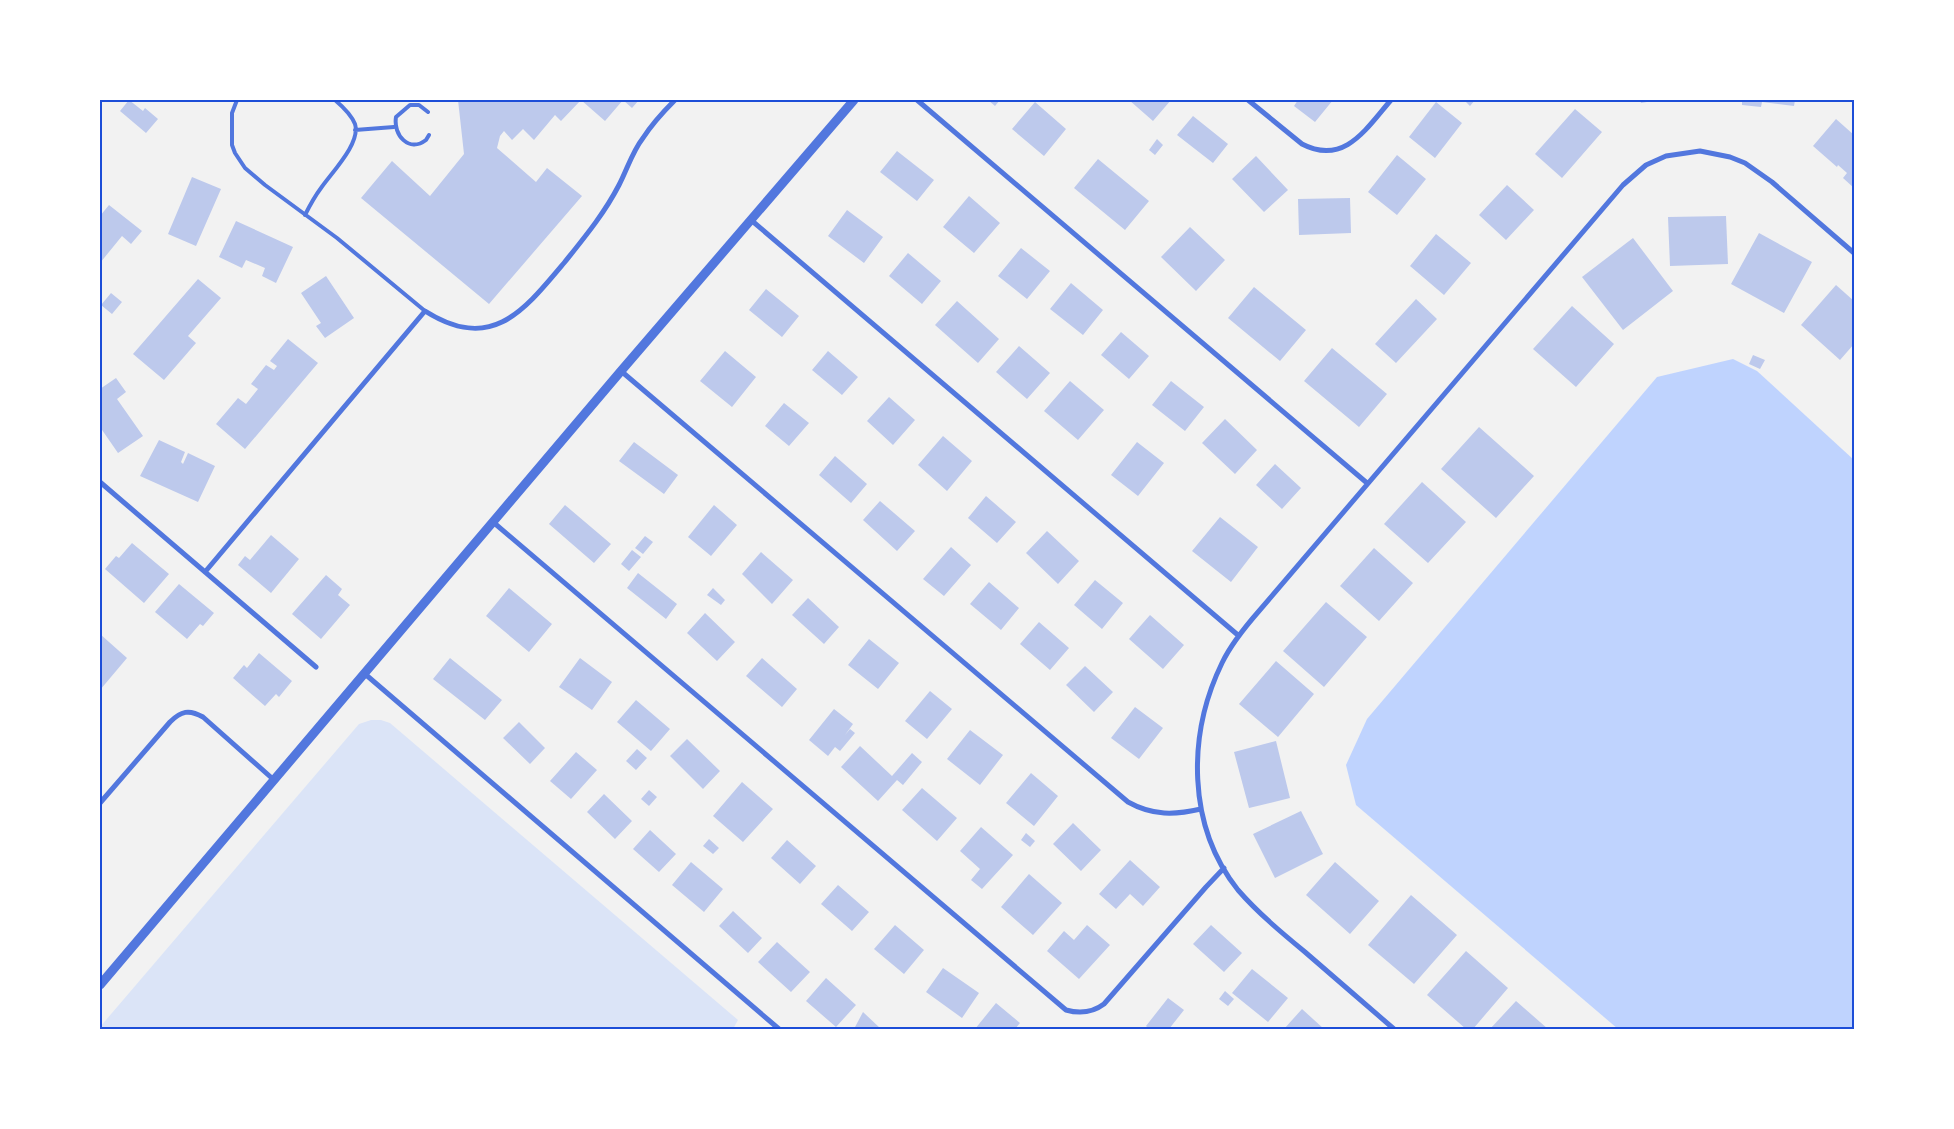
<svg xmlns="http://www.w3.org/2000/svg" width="1954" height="1129" viewBox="0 0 1954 1129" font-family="'Sofia Sans Condensed',sans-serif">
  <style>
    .green { fill: #dbe4f7 }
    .water { fill: #bfd3fe }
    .building { fill: #bdc9ec }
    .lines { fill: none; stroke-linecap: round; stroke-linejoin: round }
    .service { stroke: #5277de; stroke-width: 4 }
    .minor { stroke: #5277de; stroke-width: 5 }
    .tertiary { stroke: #5277de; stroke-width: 9 }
    .neatline { fill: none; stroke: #1d4ed8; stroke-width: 2 }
  </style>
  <rect width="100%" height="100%" fill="#f2f2f2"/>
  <path class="green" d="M371,720H381L390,723L738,1020L733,1029H100V1027L359,724Z"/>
  <path class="water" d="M1733,359L1757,371L1854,460V1029H1618L1356,805L1346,765L1367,719L1657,377Z"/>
  <path class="building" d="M129,100L143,111L145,108L158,119L146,133L120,111Z
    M458,100H639L632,108L623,100L605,121L581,100L561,121L555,115L534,140L523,129L512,140L504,131L500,136L497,148L536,182L547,168L582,196L489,304L361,198L392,161L430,196L464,154Z
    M988,100H1000L995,106Z
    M1129,100H1171L1153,121Z
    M1298,100H1333L1315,122L1294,106Z
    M1464,100H1475L1470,106Z
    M1640,100H1653V101L1641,103Z
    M1742,100H1795L1794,106L1762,102L1761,107L1742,105Z
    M1035,102L1066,129L1044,156L1012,129Z
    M1436,102L1462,123L1435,158L1409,137Z
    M1575,109L1602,132L1562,178L1535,154Z
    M1193,116L1228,144L1213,163L1177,135Z
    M1836,119L1854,135V188L1843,178L1847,173L1838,165L1837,167L1813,146Z
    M1157,139L1163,145L1155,155L1149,150Z
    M897,151L934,180L917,201L880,172Z
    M1397,155L1426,179L1397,215L1368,192Z
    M1256,156L1288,190L1264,212L1232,179Z
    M1098,159L1149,201L1125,230L1074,188Z
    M192,177L221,189L196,246L168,234Z
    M1507,185L1534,210L1506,240L1479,215Z
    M969,196L1000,223L974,253L943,227Z
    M1350,198L1351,233L1299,235L1298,199Z
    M109,205L142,231L131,244L122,236L100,263V216Z
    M847,210L883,237L864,263L828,236Z
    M1726,216L1728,264L1670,266L1668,217Z
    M236,221L293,247L276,283L262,276L265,268L246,260L242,268L219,257Z
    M1190,227L1225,260L1196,291L1161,257Z
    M1759,233L1812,262L1784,313L1731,284Z
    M1436,234L1471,263L1444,295L1410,266Z
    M1633,238L1673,291L1623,330L1582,277Z
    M1021,248L1050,271L1027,299L998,276Z
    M908,253L941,281L922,304L889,276Z
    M326,276L354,318L325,338L316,326L321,323L301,293Z
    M198,279L221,298L188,336L196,343L164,380L133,354Z
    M1071,283L1103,310L1083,335L1050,309Z
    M1836,285L1854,301V344L1840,360L1801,325Z
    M1254,287L1306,330L1280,361L1228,318Z
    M766,289L799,316L782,337L749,310Z
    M111,293L122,302L112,314L101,305Z
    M1416,299L1437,319L1396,363L1375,344Z
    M957,301L999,339L978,363L935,325Z
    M1572,306L1614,344L1576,387L1533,349Z
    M1121,332L1149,356L1129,379L1101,355Z
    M288,339L318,363L245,449L216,424L238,398L246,404L258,389L251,384L266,365L274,370L277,366L270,361Z
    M1019,346L1050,373L1027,399L996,372Z
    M1332,348L1387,394L1359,427L1304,381Z
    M725,351L756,377L732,407L700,381Z
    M828,351L858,377L842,395L812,370Z
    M1753,355L1765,360L1760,369L1749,364Z
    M116,378L126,392L117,399L143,436L118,453L100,427V389Z
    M1070,381L1104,410L1078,440L1044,411Z
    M1171,381L1204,407L1185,431L1152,405Z
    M889,397L915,420L893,445L867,421Z
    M784,403L809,423L789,446L765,426Z
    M1225,419L1257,450L1235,474L1202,443Z
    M1479,427L1534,476L1496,518L1441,469Z
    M943,436L972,461L947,491L918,465Z
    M159,440L185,452L181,462L183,464L188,453L215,466L198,502L140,476Z
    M634,442L678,475L664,494L619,461Z
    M1137,442L1164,463L1138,496L1111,475Z
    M835,456L867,484L851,503L819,475Z
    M1275,464L1301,488L1282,509L1256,485Z
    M1422,482L1466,522L1428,563L1384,524Z
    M986,496L1016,522L997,543L968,518Z
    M880,501L915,531L897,551L863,520Z
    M565,505L611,544L594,563L549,524Z
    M714,505L737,525L711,556L688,537Z
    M1220,517L1258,547L1231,582L1192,551Z
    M1047,531L1079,561L1058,584L1026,553Z
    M271,535L299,559L271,593L238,565L245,556L250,560Z
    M645,536L653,542L643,554L635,548Z
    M132,543L169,574L144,603L105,569L116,556L119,558Z
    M951,547L971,565L944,596L923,579Z
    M1374,548L1413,583L1379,621L1340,586Z
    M632,550L641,557L629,571L621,564Z
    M761,552L793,580L772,604L742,574Z
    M638,573L677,604L666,619L627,588Z
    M326,575L342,589L338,595L350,605L321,639L292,614Z
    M1095,580L1123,603L1102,629L1074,605Z
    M989,582L1019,608L1001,630L970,604Z
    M179,584L214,613L203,626L200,624L187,639L155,612Z
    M509,588L552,624L529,652L486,616Z
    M713,588L725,600L721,605L707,595Z
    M808,598L839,627L824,644L792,615Z
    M1326,602L1367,637L1324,687L1283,651Z
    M705,613L735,642L717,661L687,633Z
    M1150,615L1184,645L1163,669L1129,639Z
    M1039,622L1069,648L1050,670L1020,644Z
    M100,634L127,658L100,690Z
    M869,639L899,663L878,689L848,665Z
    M259,653L292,681L279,697L276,694L265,706L233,678L244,665L247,668Z
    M450,658L502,700L485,720L433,679Z
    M580,658L612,682L592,710L559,687Z
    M762,658L797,689L782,707L746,676Z
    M1276,661L1314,694L1278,737L1239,704Z
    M1085,666L1113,692L1094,712L1066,685Z
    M930,691L952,709L927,739L905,721Z
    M636,700L670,729L651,751L617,722Z
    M1135,707L1163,728L1139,759L1111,738Z
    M834,709L853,724L845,735L850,729L855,733L840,751L835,747L828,756L809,740Z
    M519,722L545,748L530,764L503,738Z
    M970,730L1003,755L980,785L947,759Z
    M687,739L720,771L703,789L670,756Z
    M1276,741L1290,798L1249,808L1234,752Z
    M860,746L892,776L912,753L922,762L903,785L897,780L878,801L841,767Z
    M637,749L647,758L636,770L626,761Z
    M576,752L597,770L571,799L550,781Z
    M1031,773L1058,796L1034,826L1006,803Z
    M742,782L773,809L743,842L713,816Z
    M922,788L957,818L937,841L902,810Z
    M649,790L657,797L649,806L641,799Z
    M604,794L632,821L615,839L587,812Z
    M1301,811L1323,854L1275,878L1253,834Z
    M1073,823L1101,850L1081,871L1053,844Z
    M981,827L1013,855L982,889L971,880L980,869L960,851Z
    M650,830L676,854L659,872L633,849Z
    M1026,833L1035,841L1030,847L1021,840Z
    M709,839L719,848L713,854L703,846Z
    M787,840L816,866L800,884L771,858Z
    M1130,860L1160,887L1143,906L1130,894L1116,909L1099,894Z
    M691,862L723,889L704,912L672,885Z
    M1335,862L1379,901L1350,934L1306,895Z
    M1029,874L1062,903L1033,935L1001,907Z
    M838,885L869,912L852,931L821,904Z
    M1411,895L1457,935L1414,984L1368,945Z
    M733,911L762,938L748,953L719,926Z
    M895,925L924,950L904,974L874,949Z
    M1087,925L1110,945L1079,979L1047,951L1064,931L1074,940Z
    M1211,925L1242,953L1224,972L1193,944Z
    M777,942L810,972L791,992L758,962Z
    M1466,951L1508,988L1473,1029H1466L1427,995Z
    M943,968L979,993L962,1018L926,992Z
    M1252,969L1288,998L1268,1022L1232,993Z
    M826,978L856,1005L836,1027L806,1001Z
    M1225,991L1234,999L1228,1006L1219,999Z
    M1168,998L1184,1010L1169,1029H1149L1146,1026Z
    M1516,1001L1548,1029H1490Z
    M996,1003L1020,1023L1015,1029H975Z
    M1302,1009L1324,1029H1284Z
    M863,1012L881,1029H854Z"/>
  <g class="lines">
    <path class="service" d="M237,100L232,113V145L235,153L245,168L265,185L337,238L425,311
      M428,112L419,105H410L396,117C393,135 409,153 426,140L429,135
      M355,130L394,127
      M305,215C310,205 315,196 321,188C332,172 361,143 355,124C351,114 342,106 335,100"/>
    <path class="minor" d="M917,100L1367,483
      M1248,100L1302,144C1344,166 1366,129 1391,100
      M751,220L1239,636
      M621,371L1128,802C1153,816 1175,815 1201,809
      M100,482L316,667
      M493,522L1066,1010C1080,1014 1092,1013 1104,1004L1206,887L1224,868
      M205,572L425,311C491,353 523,312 564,263C584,238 604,214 619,185C627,170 632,152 643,138C652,124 663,112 675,100
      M365,674L779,1029
      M100,803L170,722C181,711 189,709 203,717L274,780
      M1394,1029C1364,1003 1335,978 1305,952C1282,933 1258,913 1238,890C1187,826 1187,735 1222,663C1231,644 1245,627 1259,611L1623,185L1646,165L1666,156L1700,151L1730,157L1745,163L1772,182L1854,253"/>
    <path class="tertiary" d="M100,985L621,371L854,100"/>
  </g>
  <rect width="1954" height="1129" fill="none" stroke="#ffffff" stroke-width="202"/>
  <rect x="101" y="101" width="1752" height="927" class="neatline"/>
</svg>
